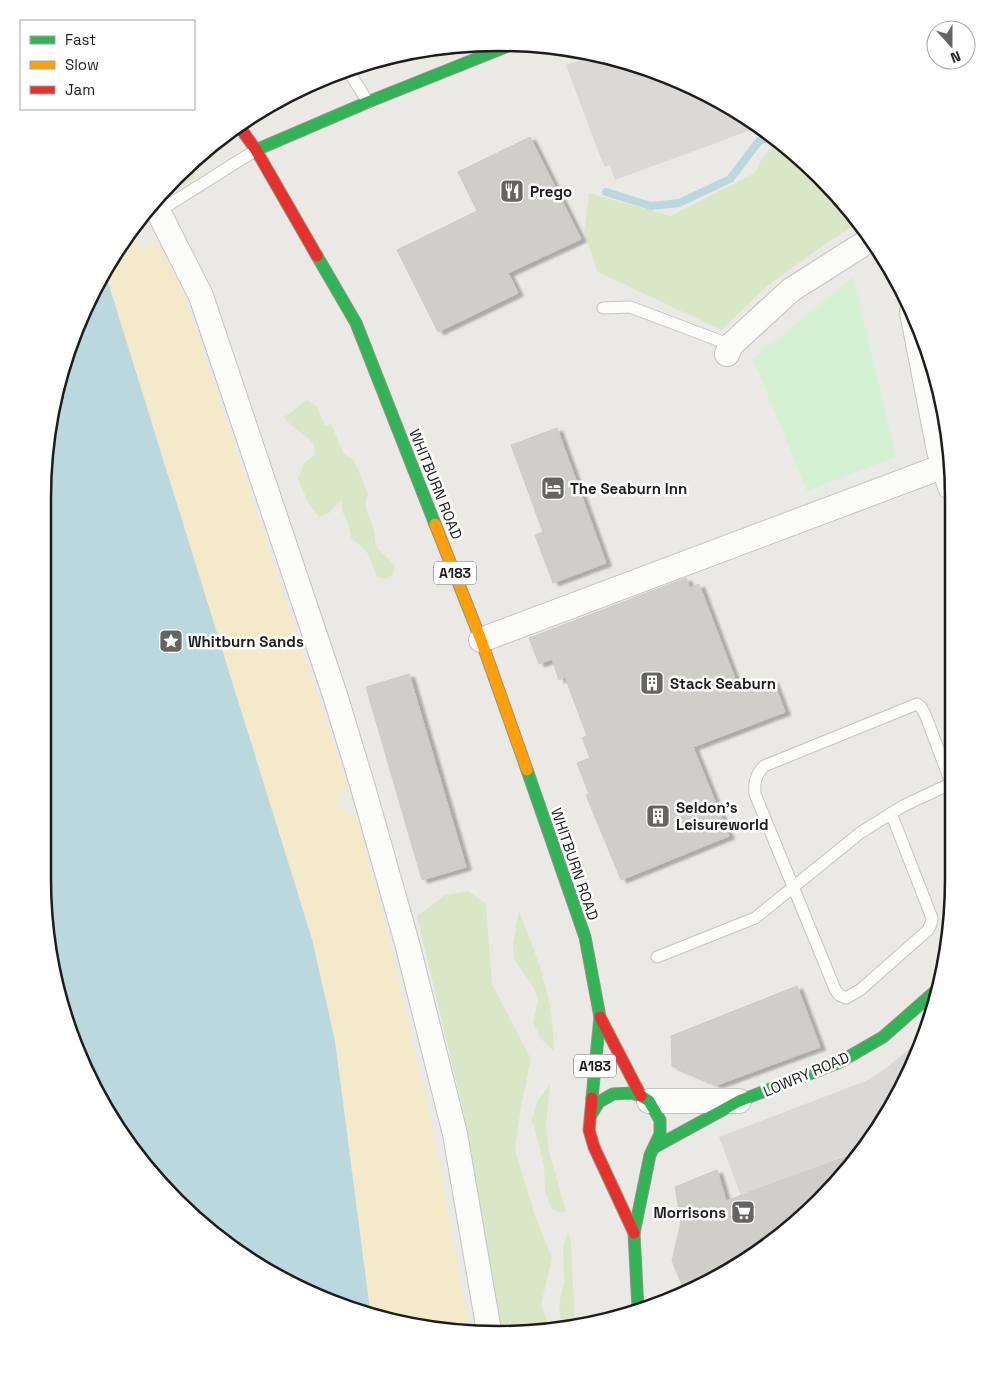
<svg xmlns="http://www.w3.org/2000/svg" width="996" height="1377" viewBox="0 0 996 1377" font-family="'Space Grotesk',sans-serif">
  <style>
    .residential { fill: #dad9d7 }
    .grass { fill: #d9e7c6 }
    .sand { fill: #f4eaca }
    .park { fill: #d4f1d3 }
    .water { fill: #bad8de }
    .lines { fill: none; stroke-linecap: round; stroke-linejoin: round }
    .stream { stroke: #bad8de; stroke-width: 8 }
    .building { fill: #d0cecb; stroke: #cecbc7; filter: url(#shadow) }
    .lane-casing { stroke: #c4c3c2; stroke-width: 13 }
    .street-casing { stroke: #c4c3c2; stroke-width: 26 }
    .fast-casing { stroke: #93947f; stroke-width: 13 }
    .slow-casing { stroke: #93947f; stroke-width: 13 }
    .jam-casing { stroke: #93947f; stroke-width: 13 }
    .lane { stroke: #fcfcfb; stroke-width: 11 }
    .street { stroke: #fcfcfb; stroke-width: 24 }
    .fast { stroke: #30b455; stroke-width: 11 }
    .slow { stroke: #ff9f0a; stroke-width: 11 }
    .jam { stroke: #e5322d; stroke-width: 11 }
    .labels { text-anchor: middle; dominant-baseline: central; stroke-width: 5; stroke-linejoin: round; paint-order: stroke }
    .shield { fill: #fff; stroke: #616161; stroke-width: 1 }
    .shield-label { font-size: 14px; font-weight: bold; fill: #1d1d1d }
    .poi-label { font-size: 15px; font-weight: bold; fill: #1d1d1d; stroke: #fff; text-anchor: start }
    .street-label { font-size: 15px; fill: #1d1d1d; stroke: #fff }
    .rim { fill: none; stroke: #1d1d1d; stroke-width: 2.5 }
  </style>
  <defs>
    <filter id="shadow"><feDropShadow dx="5.5" dy="3" stdDeviation="1" flood-color="#0004"/></filter>
  </defs>
  <rect width="100%" height="100%" fill="#ebe9e6"/>
  <path class="residential" d="M595,55L616,58L700,90L759,127L615,180L610,165L605,167L600,156L566,65Z
    M922,1038L907,1080L864,1148L741,1196L719,1137L866,1081L885,1069Z"/>
  <path class="grass" d="M782,143L841,198L857,224L828,242L767,286L721,330L598,272L584,232L589,193L671,216L755,173L762,158L774,146Z
    M188,167L195,177L174,190L172,187Z
    M307,400L317,407L325,426L331,424L344,454L354,460L368,493L365,506L374,530L376,547L395,565L393,575L386,579L377,577L366,550L351,538C351,521 340,518 342,499L329,513L320,517C310,509 303,491 298,479L304,463L315,454L314,444C304,434 293,428 283,417C294,413 297,405 307,400Z
    M468,891L486,904L492,984L531,1059L521,1107L515,1150L535,1216L552,1258L541,1305L551,1331H501L464,1115L417,916L445,895Z
    M519,911C529,937 541,965 547,993C552,1012 553,1032 554,1051L541,1039L533,1023L538,1000L534,988L514,959L513,944Z
    M550,1084L546,1126L549,1152L566,1212H558L551,1208L545,1191L544,1166L532,1119L537,1102Z
    M568,1230L571,1244L575,1326L565,1329L559,1312L560,1299L564,1283L563,1249Z"/>
  <path class="sand" d="M133,234L142,249L156,240L184,293L347,784L336,804L357,817L389,939L432,1126L469,1331H438L297,1288L198,1222L119,1132L58,997L43,879V498L51,409L104,270Z"/>
  <path class="park" d="M853,277L896,457L807,491L753,359Z"/>
  <path class="water" d="M104,269L312,939L335,1041L370,1310L297,1288L198,1222L119,1132L58,997L43,879V498L51,409Z"/>
  <g class="lines">
    <path class="stream" d="M606,192L651,206L679,203L730,179L759,141L774,136"/>
  </g>
  <path class="building" d="M530,137L581,239L508,273L518,293L438,332L397,250L477,211L458,172Z
    M557,428L606,563L553,583L535,535L543,532L511,445Z
    M686,578L690,588L699,584L740,692L773,680L785,712L693,747L729,836L621,880L586,795L589,794L577,763L590,758L582,738L587,736L565,677L559,680L552,659L539,664L529,638Z
    M409,674L466,867L422,880L366,687Z
    M797,986L820,1047L717,1085L672,1066L671,1036Z
    M863,1150L859,1157L798,1222L685,1292L672,1261L681,1222L675,1187L717,1170L726,1201Z"/>
  <g class="lines">
    <g class="lane-casing">
      <path id="lane" d="M347,69L368,102
        M159,211L256,150
        M603,308L630,307L731,345
        M891,813L932,918L931,924L928,930L860,990L846,998L839,995L835,989L755,794C754,781 756,775 764,766L917,704L921,707L925,714L951,783
        M657,957L755,918L860,833L903,806L952,783"/>
    </g>
    <g class="street-casing">
      <path id="street" d="M156,207L201,296L335,695L362,784L407,943L455,1134L489,1331
        M912,312L939,451L950,487
        M727,354L731,345L791,290L868,241
        M481,640L944,466
        M649,1101H739"/>
    </g>
    <g class="fast-casing">
      <path id="fast" d="M256,150L368,102L513,44
        M317,256L356,323L435,524
        M527,770L585,937L600,1017L592,1098
        M591,1115L599,1102L613,1094L631,1093L641,1096L649,1101L660,1120V1134L650,1155L634,1233L638,1309
        M655,1147L739,1101L838,1063L883,1037L940,987"/>
    </g>
    <g class="slow-casing">
      <path id="slow" d="M435,524L481,640L527,770"/>
    </g>
    <g class="jam-casing">
      <path id="jam" d="M239,126L256,150L317,256
        M600,1017L641,1096
        M592,1098L589,1130L594,1147L634,1233"/>
    </g>
    <use href="#lane" class="lane"/>
    <use href="#street" class="street"/>
    <use href="#fast" class="fast"/>
    <use href="#slow" class="slow"/>
    <use href="#jam" class="jam"/>
  </g>
  <defs>
    <g id="restaurant-square" transform="scale(1.25)"><rect x="-9" y="-9" width="18" height="18" rx="4" fill="#656463" stroke="#fff"/><path d="M-5-6h1v4h1v-4h1v4h1v-4h1v5L-1.5 .5V6h-2V.5L-5-1ZM5-6V6H3V1.5H1.5Q1.5-4 5-6Z" fill="#fff"/></g>
    <g id="hotel-square" transform="scale(1.25)"><rect x="-9" y="-9" width="18" height="18" rx="4" fill="#656463" stroke="#fff"/><path d="M-6-4.5h1.5V1H6V5H4.5V3h-9V5H-6ZM-4 0a1.8 1.8 0 1 1 3.6 0ZM.5 0V-2.5h3Q6-2.5 6 0Z" fill="#fff"/></g>
    <g id="sight-square" transform="scale(1.25)"><rect x="-9" y="-9" width="18" height="18" rx="4" fill="#656463" stroke="#fff"/><path d="M0-6L1.8-2.2L6-1.7L2.9 1.2L3.7 5.4L0 3.3L-3.7 5.4L-2.9 1.2L-6-1.7L-1.8-2.2Z" fill="#fff"/></g>
    <g id="building-square" transform="scale(1.25)"><rect x="-9" y="-9" width="18" height="18" rx="4" fill="#656463" stroke="#fff"/><path d="M-4-6H4V6H1V3H-1V6H-4ZM-2.5-4.3h1.7v1.8h-1.7ZM.8-4.3h1.7v1.8H.8ZM-2.5-1h1.7V.8h-1.7ZM.8-1h1.7V.8H.8Z" fill="#fff"/></g>
    <g id="supermarket-square" transform="scale(1.25)"><rect x="-9" y="-9" width="18" height="18" rx="4" fill="#656463" stroke="#fff"/><path d="M-6-5.5h2.5l.6 2H6L4.5 2H-2.5L-4.4-4H-6ZM-1.5 3.2a1.3 1.3 0 1 0 .1 0ZM3 3.2a1.3 1.3 0 1 0 .1 0Z" fill="#fff"/></g>
  </defs>
  <g fill-rule="evenodd">
    <use href="#restaurant-square" x="512" y="191"/>
    <use href="#hotel-square" x="553" y="488"/>
    <use href="#sight-square" x="171" y="641"/>
    <use href="#building-square" x="652" y="683"/>
    <use href="#building-square" x="658" y="816"/>
    <use href="#supermarket-square" x="743" y="1212"/>
  </g>
  <g class="labels">
    <g class="shield">
      <rect x="434" y="561.5" width="42" height="23" rx="4"/>
      <rect x="574" y="1054.5" width="42" height="23" rx="4"/>
    </g>
    <g class="shield-label">
      <text x="455" y="573">A183</text>
      <text x="595" y="1066">A183</text>
    </g>
    <g class="poi-label">
      <text x="530" y="191">Prego</text>
      <text x="570" y="488">The Seaburn Inn</text>
      <text x="188" y="641">Whitburn Sands</text>
      <text x="670" y="683">Stack Seaburn</text>
      <text x="676" y="807">Seldon’s<tspan x="676" dy="17">Leisureworld</tspan></text>
      <text x="726" y="1212" text-anchor="end">Morrisons</text>
    </g>
    <g class="street-label">
      <text transform="translate(436 484) rotate(68)">WHITBURN ROAD</text>
      <text transform="translate(575 864) rotate(71)">WHITBURN ROAD</text>
      <text transform="translate(806 1074) rotate(-23)">LOWRY ROAD</text>
    </g>
  </g>
  <path d="M0 0H996V1377H0ZM498 51H498A447 447 0 0 1 945 498V879A447 447 0 0 1 498 1326H498A447 447 0 0 1 51 879V498A447 447 0 0 1 498 51Z" fill="#fff" fill-rule="evenodd"/>
  <path class="rim" d="M498 51H498A447 447 0 0 1 945 498V879A447 447 0 0 1 498 1326H498A447 447 0 0 1 51 879V498A447 447 0 0 1 498 51Z"/>
  <rect x="20" y="20" width="175" height="90" fill="#ffffff" stroke="#a5a5a5"/>
  <rect x="30" y="36" width="25" height="8" fill="#30b455" stroke="#a5a5a5"/>
  <text x="65" y="45" font-size="15" fill="#1d1d1d">Fast</text>
  <rect x="30" y="61" width="25" height="8" fill="#ff9f0a" stroke="#a5a5a5"/>
  <text x="65" y="70" font-size="15" fill="#1d1d1d">Slow</text>
  <rect x="30" y="86" width="25" height="8" fill="#e5322d" stroke="#a5a5a5"/>
  <text x="65" y="95" font-size="15" fill="#1d1d1d">Jam</text>
  <g transform="translate(951 45) rotate(159)"><circle r="24" fill="#ffffff" stroke="#a5a5a5"/>
  <path d="M0-4L9 19L0 12L-9 19Z" fill="#656463"/>
  <text y="-8" font-size="14" font-weight="bold" text-anchor="middle" fill="#1d1d1d">N</text>
  </g>
</svg>
